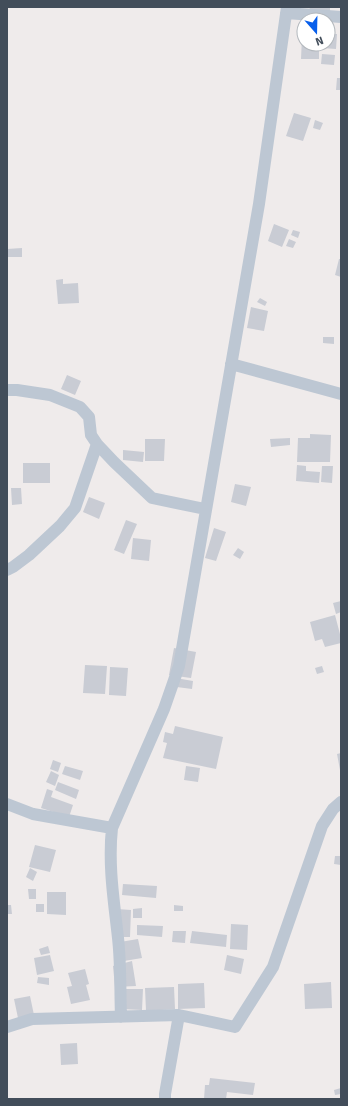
<svg xmlns="http://www.w3.org/2000/svg" width="348" height="1106" viewBox="0 0 348 1106" font-family="Signika,sans-serif">
  <style>
    .building { fill: #c9ccd4 }
    .lines { fill: none; stroke-linecap: round; stroke-linejoin: round }
    .street { stroke: #bdc7d3; stroke-width: 12 }
  </style>
  <rect width="100%" height="100%" fill="#efebeb"/>
  <path class="building" d="M310,7H330V11H309Z
    M328,34H337L336,49L322,48V44H328Z
    M302,37H304V44H319V59H301Z
    M322,54L335,55L334,65L321,64Z
    M337,78H341V90H336Z
    M294,113L311,118L303,141L286,136Z
    M315,120L323,123L320,130L313,128Z
    M274,224L289,230L282,247L268,241Z
    M293,230L300,232L298,238L291,235Z
    M289,239L296,242L293,248L286,246Z
    M22,248V257H7V249Z
    M339,259H341V277L335,275Z
    M63,279V284L78,283L79,303L58,304L56,280Z
    M260,298L267,302L265,306L257,302Z
    M251,307L268,311L264,331L247,328Z
    M323,337H334V344L323,343Z
    M67,375L81,381L75,395L61,389Z
    M310,434L331,435L330,462H297L298,438H310Z
    M290,438V445L271,447L270,439Z
    M145,439H165L164,461H145Z
    M123,450L144,452L143,462L123,460Z
    M23,463H50V483H23Z
    M297,465L306,466V471L320,472L319,483L296,481Z
    M322,466H333L332,483L321,482Z
    M235,484L251,487L246,506L231,502Z
    M11,488H21L22,504L12,505Z
    M89,497L105,503L99,519L83,512Z
    M126,520L137,524L124,554L114,550Z
    M214,528L226,532L216,561L205,558Z
    M133,538L151,540L149,561L131,559Z
    M238,548L244,552L240,559L233,555Z
    M341,601V612L336,614L333,603Z
    M335,615L341,638V643L325,647L322,639L315,641L310,622Z
    M174,648L196,652L191,678L169,675Z
    M85,665L107,666L105,694L83,693Z
    M322,666L324,672L317,674L315,668Z
    M110,667L128,668L126,696L109,695Z
    M170,677L193,681L192,689L169,686Z
    M175,726L223,737L216,769L163,758L167,743L163,742L165,732L173,734Z
    M341,753V770H340L337,754Z
    M53,760L61,763L58,772L50,769Z
    M65,766L83,771L80,780L62,774Z
    M186,766L200,768L198,782L184,780Z
    M51,771L59,775L55,786L46,782Z
    M58,782L79,790L76,799L55,790Z
    M47,789L53,791L51,797L73,805L69,817L41,808Z
    M35,845L56,850L50,872L29,867Z
    M335,856H341V865L334,864Z
    M30,868L37,872L33,881L26,877Z
    M123,884L157,886L156,898L122,895Z
    M28,889H36V899H29Z
    M47,892H66V915L47,914Z
    M36,904H44V912H36Z
    M7,905H11L12,914H7Z
    M174,905L183,906V911H174Z
    M142,908V918H133V909Z
    M117,909L131,910L130,937H116Z
    M231,924L248,925L247,950L230,949Z
    M137,925L163,926L162,937L137,935Z
    M173,931H186L185,943L172,942Z
    M192,931L227,935L226,947L190,943Z
    M138,939L142,958L124,961L120,942Z
    M48,946L50,953L41,955L39,949Z
    M50,955L54,971L37,975L34,958Z
    M227,955L244,959L241,974L224,970Z
    M132,961L136,986L115,987L113,966Z
    M85,969L89,984L86,985L90,1000L71,1004L67,987L72,986L68,973Z
    M38,977L49,978V985L37,983Z
    M331,982L332,1008L305,1009L304,984Z
    M204,983L205,1008L178,1009V984Z
    M174,987L175,1009L146,1011L145,988Z
    M115,989H143L142,1010L121,1009Z
    M30,996L34,1015L18,1018L14,999Z
    M77,1043L78,1064L61,1065L60,1044Z
    M210,1078L255,1083L253,1095L227,1092L226,1099H204L205,1085H209Z
    M341,1088V1094L335,1095L334,1090Z"/>
  <g class="lines">
    <path class="street" d="M286,13L341,17
      M231,364L341,394
      M7,390H17L50,395L80,407L89,417L91,435L97,444L114,462L152,498L205,509
      M7,570L13,567L29,555L60,526L75,508L97,444
      M7,804L33,814L112,828
      M179,1015L235,1027L273,967L322,826L333,809L341,802
      M121,1017C120,991 121,964 118,938C114,901 108,865 112,828L164,709L179,666L259,204L287,7
      M7,1027L32,1019L179,1015L165,1094V1099"/>
  </g>
  <rect width="348" height="1106" fill="none" stroke="#424d5a" stroke-width="16"/>
  <g transform="translate(316 32) rotate(160)"><circle r="19" fill="#ffffff" stroke="#b3b8bd"/>
  <path d="M0-3L7 15L0 10L-7 15Z" fill="#085feb"/>
  <text y="-6" font-size="11" font-weight="bold" text-anchor="middle" fill="#424d5a">N</text>
  </g>
</svg>
